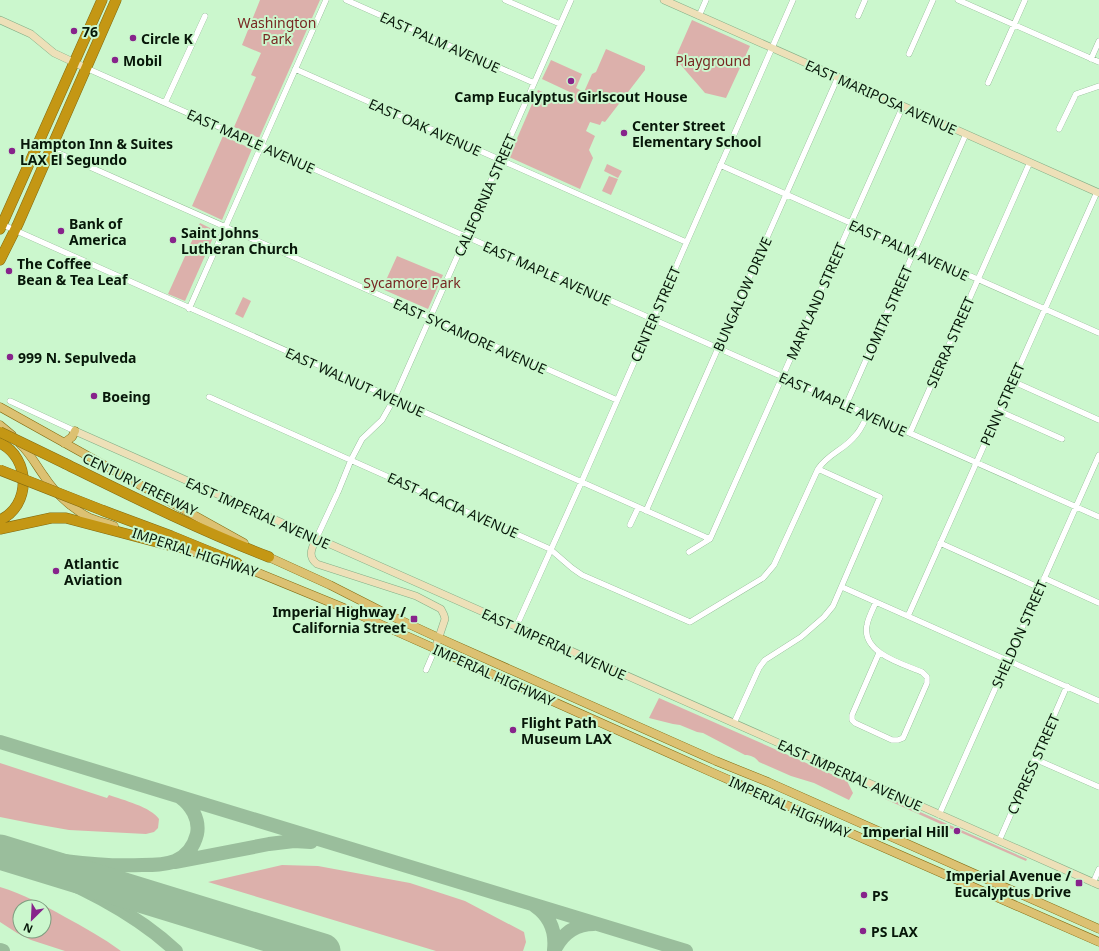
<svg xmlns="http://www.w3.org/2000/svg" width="1099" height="951" viewBox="0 0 1099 951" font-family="'Noto Sans',sans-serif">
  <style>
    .green { fill: #dcb0ab; fill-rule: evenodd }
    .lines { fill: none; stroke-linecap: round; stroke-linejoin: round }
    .taxiway { stroke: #9abe9c; stroke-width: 14 }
    .runway { stroke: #9abe9c; stroke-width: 35 }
    .street-casing { stroke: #83ad86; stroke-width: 6 }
    .secondary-casing { stroke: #83ad86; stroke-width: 8 }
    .primary-casing { stroke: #826a10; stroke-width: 9 }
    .highway-casing { stroke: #826a10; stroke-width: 11 }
    .street { stroke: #fff; stroke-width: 5.5 }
    .secondary { stroke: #ede0b8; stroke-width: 7 }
    .primary { stroke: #dcc172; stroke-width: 8 }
    .highway { stroke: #c49714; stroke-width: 10 }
    .highway-bridge-casing { stroke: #826a10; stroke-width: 11; stroke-linecap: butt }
    .highway-bridge { stroke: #c49714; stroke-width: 10 }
    .poi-dot { fill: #87238b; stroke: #cbf7cd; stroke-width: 1.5 }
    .labels { text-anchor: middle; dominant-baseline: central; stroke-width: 4; stroke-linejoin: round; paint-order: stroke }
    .park-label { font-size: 14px; fill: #782723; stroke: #cbf7cd }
    .poi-label { font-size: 14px; font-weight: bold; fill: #071709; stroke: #cbf7cd; text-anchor: start }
    .street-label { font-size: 14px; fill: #071709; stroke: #cbf7cd }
  </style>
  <rect width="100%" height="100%" fill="#cbf7cd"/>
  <path class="green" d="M260,0H320L259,138L234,127L256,77L251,75L261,53L242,45Z
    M692,20L750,46L726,98L705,93L680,64L674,61Z
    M606,49L645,66V70L605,122L602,121L600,125L590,122L586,131L595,136L589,150L593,158L580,189L509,157L538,90L569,104L574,94L542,79L551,60L582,74L576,88L584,92L592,74L596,72Z
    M223,136L252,149L222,220L192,206Z
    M607,164L622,171L618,178L604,171Z
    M609,176L618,179L611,195L602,191Z
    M200,223L216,231L185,301L168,294Z
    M397,256L443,275L428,309L382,289Z
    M243,297L251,301L243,318L235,314Z
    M659,698L847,781L853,793L849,800L814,783L791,776L759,762C755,757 751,755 745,755L703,733L697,732L680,725L673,724L649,718Z
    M0,763L107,798L109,795C123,800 151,807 159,819L158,828L154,832L146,834L69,830L35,824L0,817Z
    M886,797L1027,859L1026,861L962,833H957L954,830L885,799Z
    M282,865L318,866L410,883L465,901L524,932L526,942L523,951H436L208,882Z
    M0,887C23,894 44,905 65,917C84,927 103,938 121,951H65L31,940L17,933L0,922ZM20,907H44V931H20Z"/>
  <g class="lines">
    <path class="taxiway" d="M0,742L686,951
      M0,849C47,860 94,867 142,865C153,865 165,865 175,861C187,856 194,846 197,834C200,819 191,805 180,797
      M9,858C67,879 131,909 176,951
      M176,862L269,844L294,841L311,842
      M164,902L233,928L283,951
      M535,906C551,917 556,932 554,950
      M0,950L3,951
      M554,951C562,934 575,924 594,924"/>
    <path class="runway" d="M0,852L323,951"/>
    <g class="street-casing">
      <path id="street" d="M346,0L534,83
        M505,0L560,24
        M958,0L1099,62
        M699,16L706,0
        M858,16L865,0
        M909,54L933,0
        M1091,59L1099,41
        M86,68L1099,517
        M295,69L686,242
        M988,83L1025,0
        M165,103L205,16
        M1059,129L1076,94L1099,86
        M38,144L617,400
        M720,165L1099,333
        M1,224L710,539
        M189,309L326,0
        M1012,381L1099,420
        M209,397L550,549L572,568L582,575L690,622L763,578L774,565L818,469C829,453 844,450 855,436C861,430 864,422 868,414
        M10,401L75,431
        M846,405L966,134
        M999,411L1062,439
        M910,433L1030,162
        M338,492L351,460L362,439L382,420L394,399L571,0
        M646,511L838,77
        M630,525L638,508
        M316,539L337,494
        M940,543L1040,588
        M689,552L710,539L903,106
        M1044,578L1099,603
        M842,587L1099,701
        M876,602C873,609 868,618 867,625C861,653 903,664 922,672L927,677V683L903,738L898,740H892L855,723L852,720V715L879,653
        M908,616L1097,192
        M516,627L581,483L793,0
        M426,670L435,649
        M734,723L759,668L765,660L801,637L824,617L833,606L880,497L818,469
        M1035,759L1099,787
        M939,815L1099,455
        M999,841L1067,686
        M1093,883L1099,869"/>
    </g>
    <g class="secondary-casing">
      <path id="secondary" d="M664,0L1099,193
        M0,20L31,34L54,53L86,68
        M75,431L1099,885
        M316,539C312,548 307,556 317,564L416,596L441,609L444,615L445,619L435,649"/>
    </g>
    <g class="primary-casing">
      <path id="primary" d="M0,407L244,543
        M0,425L12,435
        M64,443L72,437L75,431
        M20,444C30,453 36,465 44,476C55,493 72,509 90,518C97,521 106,523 114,526
        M172,546L218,559
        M264,555L330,585L387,614L439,638L716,761L768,782L1099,929
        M232,562L344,608L711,772L1099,942"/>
    </g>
    <g class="highway-casing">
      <path id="highway" d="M0,229L102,0
        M0,260L18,224L116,0
        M0,443C31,458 31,506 0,520
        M66,464C133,497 199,530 269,557
        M104,511L171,536L237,563
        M0,529L51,518H66L176,547"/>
    </g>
    <use href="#street" class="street"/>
    <use href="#secondary" class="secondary"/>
    <use href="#primary" class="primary"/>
    <use href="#highway" class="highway"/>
    <g class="highway-bridge-casing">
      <path id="highway-bridge" d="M0,432L66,464
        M0,470L104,511"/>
    </g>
    <use href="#highway-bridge" class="highway-bridge"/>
  </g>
  <g class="poi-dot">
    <circle cx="74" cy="31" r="4"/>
    <circle cx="133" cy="38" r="4"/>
    <circle cx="115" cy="60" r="4"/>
    <circle cx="571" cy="81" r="4"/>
    <circle cx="624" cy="133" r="4"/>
    <circle cx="12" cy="151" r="4"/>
    <circle cx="61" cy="231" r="4"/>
    <circle cx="173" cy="240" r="4"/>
    <circle cx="9" cy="271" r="4"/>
    <circle cx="10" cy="357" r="4"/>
    <circle cx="94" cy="396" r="4"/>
    <circle cx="56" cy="571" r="4"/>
    <rect x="410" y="615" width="8" height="8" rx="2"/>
    <circle cx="513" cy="730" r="4"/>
    <circle cx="957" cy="831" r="4"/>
    <rect x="1075" y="879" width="8" height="8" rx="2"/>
    <circle cx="864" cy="895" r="4"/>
    <circle cx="863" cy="931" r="4"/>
  </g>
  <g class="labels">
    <g class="park-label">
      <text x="277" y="22">Washington<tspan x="277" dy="16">Park</tspan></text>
      <text x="713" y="60">Playground</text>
      <text x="412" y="282">Sycamore Park</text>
    </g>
    <g class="poi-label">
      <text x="82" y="31">76</text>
      <text x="141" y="38">Circle K</text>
      <text x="123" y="60">Mobil</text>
      <text x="571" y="96" text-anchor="middle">Camp Eucalyptus Girlscout House</text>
      <text x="632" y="125">Center Street<tspan x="632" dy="16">Elementary School</tspan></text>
      <text x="20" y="143">Hampton Inn &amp; Suites<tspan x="20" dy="16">LAX El Segundo</tspan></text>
      <text x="69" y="223">Bank of<tspan x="69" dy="16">America</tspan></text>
      <text x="181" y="232">Saint Johns<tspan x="181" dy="16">Lutheran Church</tspan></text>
      <text x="17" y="263">The Coffee<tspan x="17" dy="16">Bean &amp; Tea Leaf</tspan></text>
      <text x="18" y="357">999 N. Sepulveda</text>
      <text x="102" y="396">Boeing</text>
      <text x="64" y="563">Atlantic<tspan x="64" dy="16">Aviation</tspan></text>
      <text x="406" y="611" text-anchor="end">Imperial Highway /<tspan x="406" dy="16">California Street</tspan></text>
      <text x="521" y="722">Flight Path<tspan x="521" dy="16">Museum LAX</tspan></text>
      <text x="949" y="831" text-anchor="end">Imperial Hill</text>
      <text x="1071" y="875" text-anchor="end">Imperial Avenue /<tspan x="1071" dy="16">Eucalyptus Drive</tspan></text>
      <text x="872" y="895">PS</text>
      <text x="871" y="931">PS LAX</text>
    </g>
    <g class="street-label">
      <text transform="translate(440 42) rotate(24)">EAST PALM AVENUE</text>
      <text transform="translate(881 97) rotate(24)">EAST MARIPOSA AVENUE</text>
      <text transform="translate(425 127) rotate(24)">EAST OAK AVENUE</text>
      <text transform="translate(251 141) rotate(24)">EAST MAPLE AVENUE</text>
      <text transform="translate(485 195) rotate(-66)">CALIFORNIA STREET</text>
      <text transform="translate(909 250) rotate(24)">EAST PALM AVENUE</text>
      <text transform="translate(547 273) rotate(24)">EAST MAPLE AVENUE</text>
      <text transform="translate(742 294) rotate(-66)">BUNGALOW DRIVE</text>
      <text transform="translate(816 301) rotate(-66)">MARYLAND STREET</text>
      <text transform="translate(887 313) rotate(-66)">LOMITA STREET</text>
      <text transform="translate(655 314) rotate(-66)">CENTER STREET</text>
      <text transform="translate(470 336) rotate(24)">EAST SYCAMORE AVENUE</text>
      <text transform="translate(950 342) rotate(-66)">SIERRA STREET</text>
      <text transform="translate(355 382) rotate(24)">EAST WALNUT AVENUE</text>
      <text transform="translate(843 404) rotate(24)">EAST MAPLE AVENUE</text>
      <text transform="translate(1002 404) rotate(-66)">PENN STREET</text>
      <text transform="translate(140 484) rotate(26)">CENTURY FREEWAY</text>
      <text transform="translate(453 505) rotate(24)">EAST ACACIA AVENUE</text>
      <text transform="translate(258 513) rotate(24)">EAST IMPERIAL AVENUE</text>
      <text transform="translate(195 552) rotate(18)">IMPERIAL HIGHWAY</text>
      <text transform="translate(1019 634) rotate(-66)">SHELDON STREET</text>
      <text transform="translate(554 644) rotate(24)">EAST IMPERIAL AVENUE</text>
      <text transform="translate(494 675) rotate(24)">IMPERIAL HIGHWAY</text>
      <text transform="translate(1033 764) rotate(-66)">CYPRESS STREET</text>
      <text transform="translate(850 775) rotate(24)">EAST IMPERIAL AVENUE</text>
      <text transform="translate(790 807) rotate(24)">IMPERIAL HIGHWAY</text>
    </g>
  </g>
  <g transform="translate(32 919) rotate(204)"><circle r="19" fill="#cbf7cd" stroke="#7d9d7f"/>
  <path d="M0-3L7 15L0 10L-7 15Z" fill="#87238b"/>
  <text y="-6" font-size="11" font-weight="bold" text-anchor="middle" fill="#071709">N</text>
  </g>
</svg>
